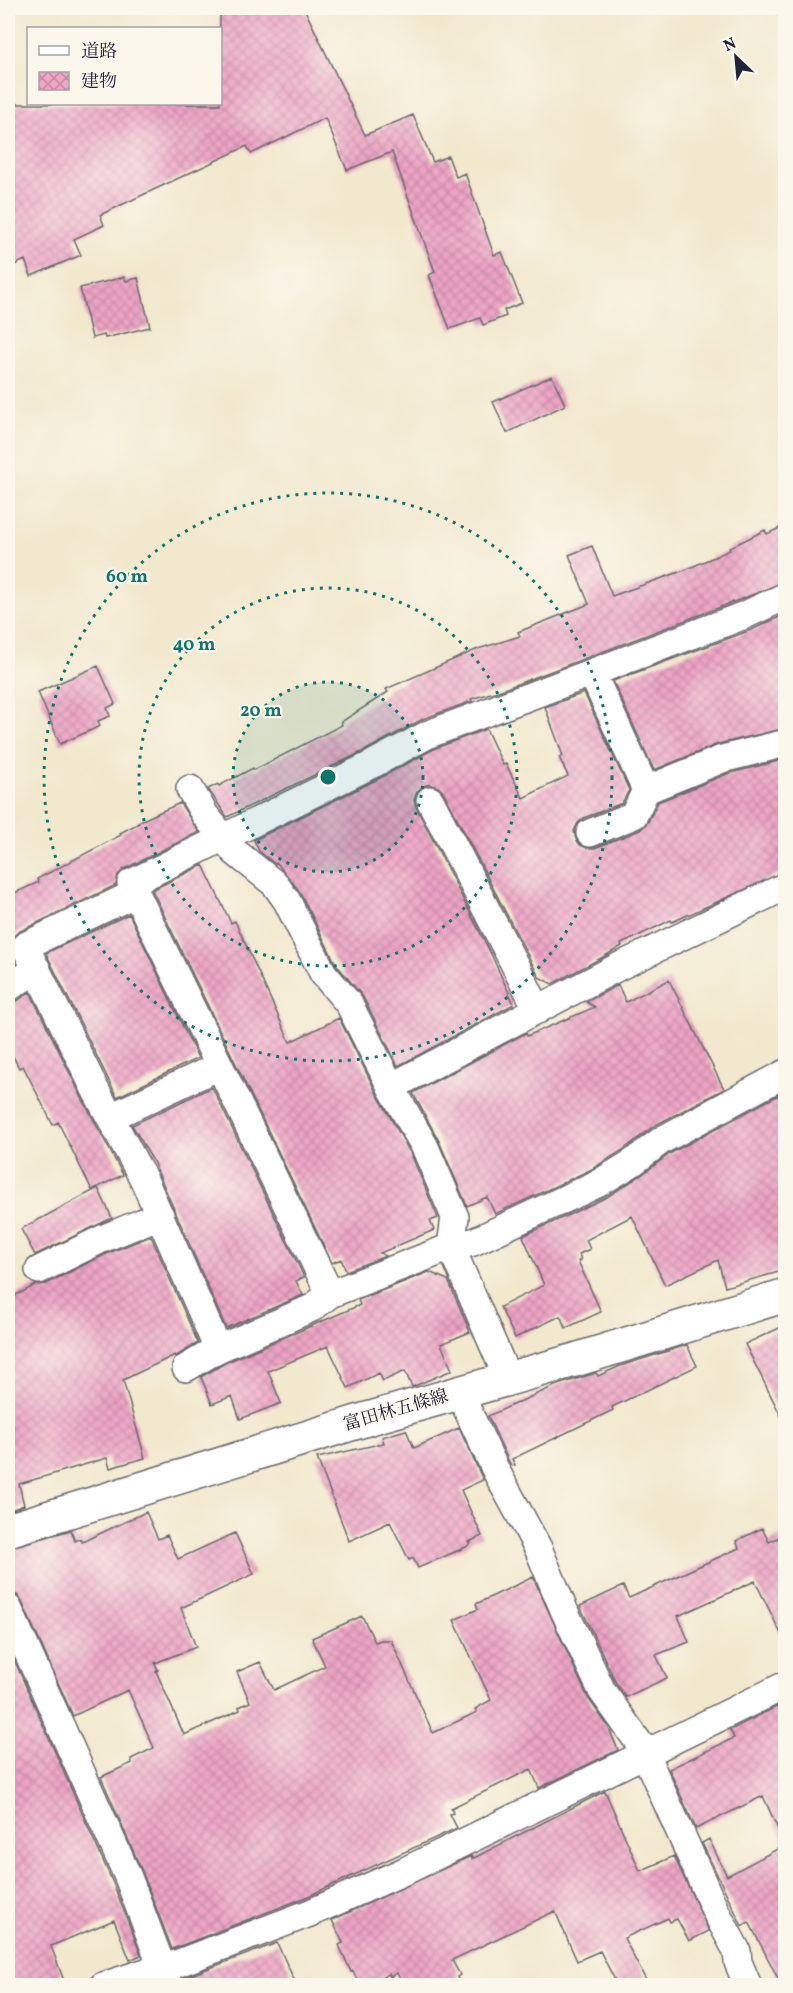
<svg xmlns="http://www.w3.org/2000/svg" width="793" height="1993" viewBox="0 0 793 1993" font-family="Vollkorn,'Noto Serif JP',serif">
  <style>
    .building { fill: url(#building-cross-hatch) }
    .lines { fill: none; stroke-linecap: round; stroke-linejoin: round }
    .street-casing { stroke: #6b676e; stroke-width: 30 }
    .secondary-casing { stroke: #6b676e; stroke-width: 36 }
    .street { stroke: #fff; stroke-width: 27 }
    .secondary { stroke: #fff; stroke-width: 33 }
    .ring { fill: none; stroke: #0f766e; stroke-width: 3; stroke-dasharray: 3 6 }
    .labels { text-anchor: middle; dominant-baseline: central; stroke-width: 4.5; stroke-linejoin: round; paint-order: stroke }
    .street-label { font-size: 18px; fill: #22223b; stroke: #fbf7ec }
    .centre { fill: #0f766e; stroke: #fbf7ec; stroke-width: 3 }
    .ring-label { font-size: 18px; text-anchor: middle; font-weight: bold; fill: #0f766e; stroke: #fbf7ec; stroke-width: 4.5; stroke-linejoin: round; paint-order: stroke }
  </style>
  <defs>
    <pattern id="building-cross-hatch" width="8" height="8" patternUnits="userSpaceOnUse" patternTransform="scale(1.5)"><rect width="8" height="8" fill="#efa5c6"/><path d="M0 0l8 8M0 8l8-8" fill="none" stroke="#c186a2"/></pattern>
  </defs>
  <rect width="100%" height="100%" fill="#fbf7ec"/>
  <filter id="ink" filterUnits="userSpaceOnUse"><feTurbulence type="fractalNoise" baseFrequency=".0167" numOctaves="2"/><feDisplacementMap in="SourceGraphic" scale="12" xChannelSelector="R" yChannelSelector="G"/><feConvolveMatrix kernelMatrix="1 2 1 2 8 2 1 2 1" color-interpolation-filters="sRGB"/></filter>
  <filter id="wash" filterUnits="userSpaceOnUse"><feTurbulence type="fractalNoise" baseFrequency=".008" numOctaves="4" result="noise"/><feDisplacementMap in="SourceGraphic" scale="24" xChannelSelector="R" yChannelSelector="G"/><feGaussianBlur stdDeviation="1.35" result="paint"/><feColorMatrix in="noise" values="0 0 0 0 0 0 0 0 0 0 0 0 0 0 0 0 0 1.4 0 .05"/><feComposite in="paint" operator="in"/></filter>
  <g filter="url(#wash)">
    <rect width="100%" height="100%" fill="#f2e8ce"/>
    <g id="blocks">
      <path class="building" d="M220,8H304L365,135L413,115L433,162L448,156L456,177L465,173L494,255L502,252L522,303L504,310L506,316L483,325L480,318L450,329L429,275L435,272L392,152L347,170L325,118L251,154L247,146L100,215L104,225L74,239L81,255L31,276L25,260L8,268V104H220Z
        M124,277L126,281L138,278L150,327L105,338L104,335L92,338L80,288Z
        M552,376L565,405L507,433L493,402Z
        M786,525V581L739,600L501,690L471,699L472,701L423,719L366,750L227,817L208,789L218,784L219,786L253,768L254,770L342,725L341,722L388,692L386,689L478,649L520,636L518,632L589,604L569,555L592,546L612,596L685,570L730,550L729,548L765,530L767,534Z
        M786,614V728L718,744L654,770L613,681L751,630Z
        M98,666L115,704L107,708L110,716L98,721L100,726L60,744L38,692Z
        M584,693L629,790L622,803L584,818L578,823L574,831L576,839L580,845L587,848H595L640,830L648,822L658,802L727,774L786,759V871L672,922L671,920L621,944L622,946L605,956L552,984L539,977L444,793L438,787L430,784L423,786L417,792L414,800L416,807L491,954L514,1004L398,1066L363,997L336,964L300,892L277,863L275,864L259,851L254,840L380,778L436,748L486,729L503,765L506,764L523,798L568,776L559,757L563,756L545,707Z
        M180,803L199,832L124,869L118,875L116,885L18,932L12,938L9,945L16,964L8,969V896L39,882L37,879L121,835L120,833L139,823L138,822Z
        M203,865L231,923L235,921L290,1042L339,1018L377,1094L411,1154L438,1218L430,1221L434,1230L380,1253L386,1256L346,1271L341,1259L332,1263L152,890Z
        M129,914L198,1058L117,1097L46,953Z
        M669,980L724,1089L654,1126L623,1150L592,1169L495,1214L487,1197L467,1206L439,1141L413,1093L526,1033L527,1036L595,1007L586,1002L618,985L626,1002Z
        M30,992L82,1098L123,1175L92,1190L58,1122L53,1125L23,1066L19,1068L8,1046V1004L17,1001Z
        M212,1087L304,1277L296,1281L303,1295L226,1328L153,1161L132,1125Z
        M786,1091V1270L725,1287L718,1260L665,1285L632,1216L586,1240L590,1249L579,1254L581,1260L578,1261L601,1312L566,1328L560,1316L515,1338L500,1307L544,1285L523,1236L607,1197L640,1176L671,1153Z
        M98,1188L112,1218L35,1255L21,1229Z
        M151,1236L198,1343L175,1357V1355L123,1380L145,1458L110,1468L107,1458L19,1484L24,1505L8,1511V1299L36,1285L46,1284L108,1253Z
        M429,1272L448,1280L470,1332L441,1344L452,1370L412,1387L405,1371L383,1381L379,1373L348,1388L328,1346L268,1371L281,1403L240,1419L232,1396L212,1404L201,1377L225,1363L360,1305L358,1300Z
        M786,1325V1426L745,1344Z
        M687,1345L697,1366L612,1407L613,1410L512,1459L515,1465L511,1466L488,1416L557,1385L596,1373L598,1376L620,1366Z
        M459,1428L483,1480L461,1490L482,1536L469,1542L471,1543L466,1547L418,1568L413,1558L409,1560L390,1522L349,1541L317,1458L384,1443L382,1437L406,1430L414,1448Z
        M146,1512L158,1539L167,1535L178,1559L235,1533L254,1574L181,1608L196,1647L155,1663L158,1670L156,1671L184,1735L240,1710L239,1707L250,1702L237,1672L260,1662L274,1690L325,1666L312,1638L362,1616L375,1642L381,1640H391L433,1733L477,1712L475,1709L491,1700L454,1620L478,1609L476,1604L533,1577L588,1698L608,1726L618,1750L539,1788L531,1769L451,1808L453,1813L450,1814L457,1828L304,1898L172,1949L142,1871L101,1777L132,1763L131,1759L154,1748L128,1690L73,1716L22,1602L17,1595L8,1593V1548L71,1530L75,1541L80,1539L82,1542Z
        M762,1528L769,1542L786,1534V1644L755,1581L678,1616L689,1642L656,1655L667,1678L626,1697L616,1683L580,1606L623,1586L629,1598L739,1548L736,1541Z
        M8,1646L113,1883L141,1955L130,1960L114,1920L51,1946L66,1986H8Z
        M778,1706L786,1721V1986H782L749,1922L742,1926L702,1843L709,1839L727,1876L785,1845L763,1796L696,1829L669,1769L734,1738L730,1730Z
        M605,1791L640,1871L674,1856L709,1931L689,1941L677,1919L670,1922L668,1918L624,1938L649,1986H618L600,1951L577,1961L555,1911L452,1960L460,1975L457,1977L461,1986H403L397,1973L390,1977L389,1974L365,1986H360L353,1971L351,1972L339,1945L343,1943L332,1920L471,1856L472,1859Z
        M277,1943L297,1986H184L183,1978Z"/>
    </g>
  </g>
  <g filter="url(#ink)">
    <use href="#blocks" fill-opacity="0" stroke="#6b676e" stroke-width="1.5"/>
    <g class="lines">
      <g class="street-casing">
        <path id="street" d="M592,673L646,790
          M190,789L205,815L235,852L275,884L287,901L323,973L349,1004L391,1087L425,1147L455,1217L451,1247L508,1379
          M430,800L538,1010
          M590,833L634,815L646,790L722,759L786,743
          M136,893L25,946L96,1091L144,1180L218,1349
          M8,988L37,969
          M391,1087L620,966L786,886
          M111,1117L219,1066
          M39,1270L102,1239L160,1215
          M330,1294L131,883L373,764L429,734L745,615L786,596
          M186,1368L218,1349L312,1308L330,1294L451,1247L473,1242L599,1183L632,1163L662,1140L786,1073
          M460,1394L496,1471L538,1548L564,1610L602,1691L642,1747L715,1910L737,1951L738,1962L748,1986
          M8,1608L128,1877L169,1986
          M103,1986L149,1971L176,1964L310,1913L407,1870L786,1685"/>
      </g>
      <g class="secondary-casing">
        <path id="secondary" d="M8,1530L367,1419L575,1360L786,1295"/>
      </g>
      <use href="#street" class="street"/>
      <use href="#secondary" class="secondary"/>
    </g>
  </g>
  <circle cx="328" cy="777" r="95" fill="#0f766e" fill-opacity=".12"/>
  <g class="ring">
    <circle cx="328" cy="777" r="95"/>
    <circle cx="328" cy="777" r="189"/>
    <circle cx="328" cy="777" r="284"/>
  </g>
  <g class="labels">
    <g class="street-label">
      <text transform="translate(396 1411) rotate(-16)">富田林五條線</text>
    </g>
  </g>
  <circle cx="328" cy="777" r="9" class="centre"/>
  <g class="ring-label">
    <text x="127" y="582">60 m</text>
    <text x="194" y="650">40 m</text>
    <text x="261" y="716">20 m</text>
  </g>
  <rect width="793" height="1993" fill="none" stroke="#fbf7ec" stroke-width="30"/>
  <rect x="27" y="27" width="195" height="78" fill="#fbf7ec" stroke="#a4a2a5" stroke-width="1.5"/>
  <rect x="39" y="46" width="30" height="9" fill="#ffffff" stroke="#a4a2a5" stroke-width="1.5"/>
  <text x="81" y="57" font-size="18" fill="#22223b">道路</text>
  <rect x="39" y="72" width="30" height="18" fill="url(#building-cross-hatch)" stroke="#a4a2a5" stroke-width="1.5"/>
  <text x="81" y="87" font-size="18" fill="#22223b">建物</text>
  <g transform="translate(736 57) rotate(334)" stroke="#fbf7ec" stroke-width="4.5" paint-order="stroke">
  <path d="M0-4.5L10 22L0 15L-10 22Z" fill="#22223b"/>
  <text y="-9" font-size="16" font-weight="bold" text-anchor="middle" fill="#22223b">N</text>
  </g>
</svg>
